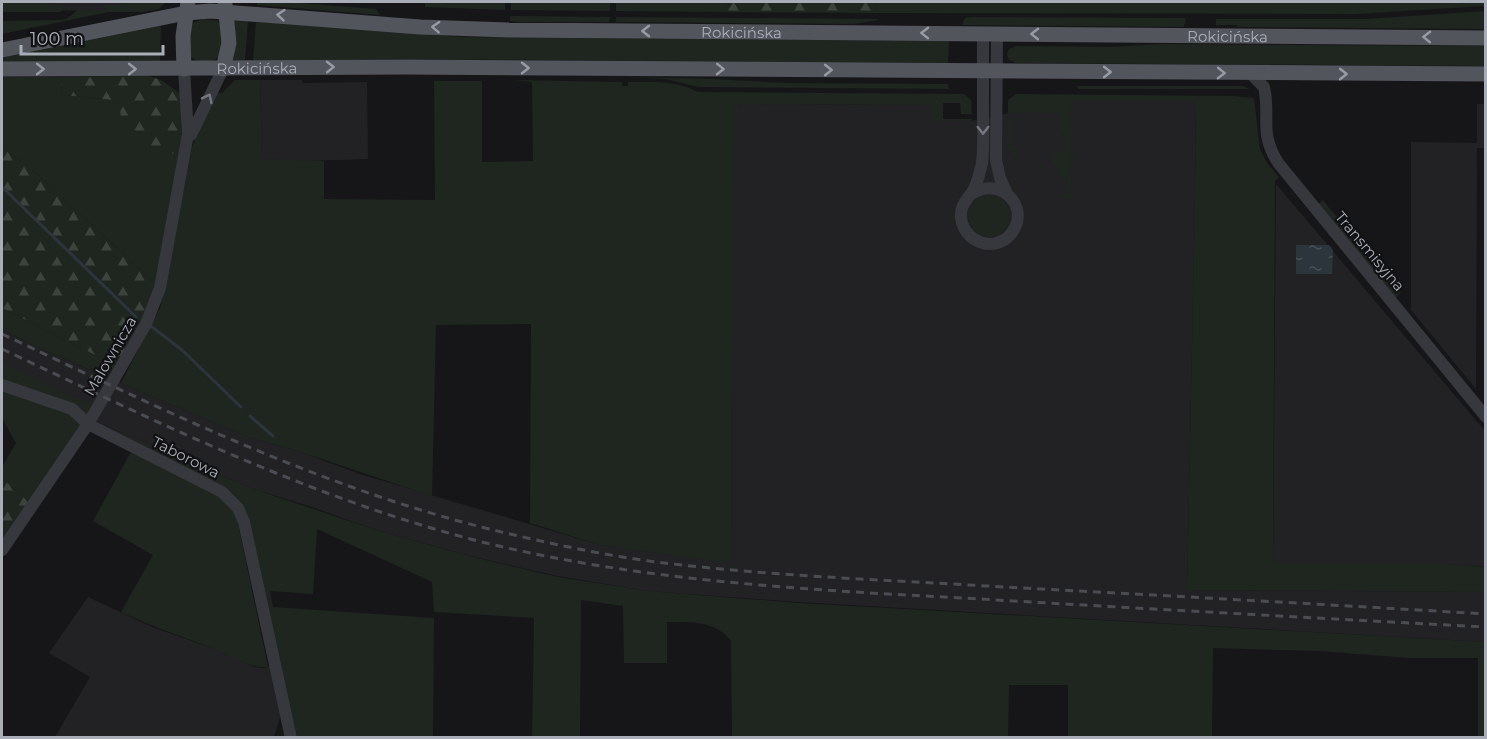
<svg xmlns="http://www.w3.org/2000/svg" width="1487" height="739" viewBox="0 0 1487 739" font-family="Montserrat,sans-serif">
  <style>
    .built { fill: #222225 }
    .green { fill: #1e261f }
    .forest { fill: url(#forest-firs) }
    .water { fill: url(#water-ripples) }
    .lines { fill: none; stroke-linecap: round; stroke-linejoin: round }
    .stream { stroke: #2c353c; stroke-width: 3 }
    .minor { stroke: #37383d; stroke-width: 12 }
    .major { stroke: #53555c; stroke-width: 15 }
    .rail { stroke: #4a4c52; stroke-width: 3; stroke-dasharray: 8 6; stroke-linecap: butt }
    .oneway { stroke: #979ba6 }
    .oneway2 { stroke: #757881 }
    .labels { text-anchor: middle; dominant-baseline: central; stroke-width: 4.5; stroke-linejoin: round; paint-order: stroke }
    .street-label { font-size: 15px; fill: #a8adb8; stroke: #111113 }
  </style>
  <defs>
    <pattern id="forest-firs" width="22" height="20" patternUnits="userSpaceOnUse" patternTransform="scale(1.5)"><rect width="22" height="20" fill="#1e261f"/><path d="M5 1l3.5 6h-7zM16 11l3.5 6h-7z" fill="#3c433d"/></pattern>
    <pattern id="water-ripples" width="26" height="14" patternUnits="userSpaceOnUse" patternTransform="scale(1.5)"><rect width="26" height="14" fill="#2c353c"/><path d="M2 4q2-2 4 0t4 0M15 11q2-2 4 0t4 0" fill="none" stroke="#485056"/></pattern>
  </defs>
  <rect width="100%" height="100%" fill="#161618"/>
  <path class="built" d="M11,2H165L154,10L10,11Z
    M260,80H302L303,83L367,82L368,159L302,161L262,159Z
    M1072,100H1196L1195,199L1187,590L1485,592V642L799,602L648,591L558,576L470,556L376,530L312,507L253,489L102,424L2,364V329L39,348L248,437L301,452L360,474L600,545L731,562L732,107L741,104L934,105V121H971Z
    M1477,104H1485L1486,148H1477L1476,389L1411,310V142L1477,143Z
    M1276,184L1485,431L1486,567L1448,564H1273Z
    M88,597L152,627L212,648L254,667L264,668L275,665L283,708L274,737H55L90,677L49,653Z"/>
  <path class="green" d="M2,2H48V3L60,5L63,9L60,12H2Z
    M127,2H166L159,9L143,12H109L2,34V21L59,20L66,19L78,10H104L105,5H117Z
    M257,2H286L376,9L380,15L257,5Z
    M425,2H505V10L425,7Z
    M511,2H610V11L511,10Z
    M616,2H728L726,12L616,11Z
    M876,2H1486L1485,6L1356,14L875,13Z
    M1485,11V29L1238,27L1237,25H1216V19H1367Z
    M510,16L610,17L609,22H520L510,21Z
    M616,17L878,19V20L854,24L616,22Z
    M971,17L1186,18L1184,27L962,25L965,18Z
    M204,19L218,21L224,31L220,56C214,61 209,62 201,61C181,59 190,36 192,23Z
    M234,20H248L245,61L232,60Z
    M256,21L461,37L949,41L948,63L390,59L253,61Z
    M161,25L160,62H2V57Z
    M1160,44L1485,46L1486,66L1016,63L1009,60L1007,54L1009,49L1016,46L1111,47Z
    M2,77H61L62,95L113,100L119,104L121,109L180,155L156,284L29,167L2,147Z
    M628,77L713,79L785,83L948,84L949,89L699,87L666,79Z
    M235,80H260L262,159L324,161V199L435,200L434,81H482V162L533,161L532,82L513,80L622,82V86H628V82C652,82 677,80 698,92L964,94L971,100L972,114H961L960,103H943V119H972L971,121H934L933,105L741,104L733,107L731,563L600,545L530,523L531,324L436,325L432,496L301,452L248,437L121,383L160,308L163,297L192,147L216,93H222Z
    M1077,86H1243L1250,89H1079Z
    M1016,94L1232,96L1254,98L1260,149L1267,163L1279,177L1275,181L1273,564H1448L1485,567V592L1187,590L1195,199L1196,100H1072L1071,198H1065L1062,193H1067L1066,179H1062L1059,173L1060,171L1051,162L1055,157V152L1065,151L1064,133L1060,132V114L1030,112L1009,114V145L1018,147L1020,151L1018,154L1014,156L1008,150V100Z
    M968 216a21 21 0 1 1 42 0a21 21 0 1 1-42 0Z
    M1323,200L1336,216L1342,215L1353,228L1355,238L1401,292L1395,299L1318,204Z
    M2,308L117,366L110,378L39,348L2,329Z
    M2,363L94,406L87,416L2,381Z
    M2,390L61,408L83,422L30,503L2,478V467L16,443L2,418Z
    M102,424L253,489L376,530L469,556L558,577L648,591L799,603L1485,642V737H1478V658H1411L1318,651L1213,648L1212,737H1068V685H1009L1008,737H732L731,641C715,620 690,622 667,622V663H624L623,606L581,600L580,737H532L534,618L434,612L432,582L317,529L313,594L270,591L273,607L434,618L433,737H297L240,502L226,489Z
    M132,450L216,492L236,514L268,667C249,669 229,655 212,648C181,636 150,626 121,612L153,555L93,521Z"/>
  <path class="forest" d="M728,2H876L875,13L726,12Z
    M149,76L161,80L181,94L182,140L180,155C164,152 128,138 122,123C120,117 121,110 119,104L113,100L62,95L61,77Z
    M2,147L29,167L156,284L152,301L117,366L2,308Z
    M2,478L30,503L2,544Z"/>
  <path class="water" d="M1296,245H1329L1333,250L1332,274H1296Z"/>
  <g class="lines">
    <path class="stream" d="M2,187L136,317
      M152,327L182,350L241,407
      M250,416L273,436"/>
    <path class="minor" d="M997,34L996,160L1000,178L1007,194
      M1250,73L1264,87C1271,117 1258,133 1279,164L1486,417
      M191,135L223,69
      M970,195C1001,173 1034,210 1009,236C992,253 963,241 961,217C960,205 968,199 974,189C978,181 980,171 982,163C984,146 983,129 983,112C983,86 983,60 983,34
      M2,385L72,409L88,424L222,492L238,508L244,522L291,738
      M2,550L88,424L146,324L160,288L188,134L184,69"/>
    <g class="major">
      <path id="s1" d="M2,50L186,13L210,11L420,27L508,30L1486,38"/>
      <path id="s2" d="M2,69L406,67L1486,74"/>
      <path d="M184,69L183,36L188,2"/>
      <path d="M223,69L229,43L225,4"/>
    </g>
    <path class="rail" d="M2,334C159,408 315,485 485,528C547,543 610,557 673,564C778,576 883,580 987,586C1153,595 1319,604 1486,614
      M2,349C157,422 311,498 478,541C642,582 811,590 980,599C1148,609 1317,618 1486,627"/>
  </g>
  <defs><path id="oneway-chevron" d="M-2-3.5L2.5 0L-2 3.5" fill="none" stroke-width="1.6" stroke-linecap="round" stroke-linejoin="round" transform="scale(1.5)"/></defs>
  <g class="oneway">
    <use href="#oneway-chevron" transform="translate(281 15) rotate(-175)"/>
    <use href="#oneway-chevron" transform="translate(436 27) rotate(-177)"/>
    <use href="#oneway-chevron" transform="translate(646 31) rotate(-180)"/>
    <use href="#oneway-chevron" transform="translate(925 33) rotate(-179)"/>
    <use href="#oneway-chevron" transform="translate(1035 34) rotate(-179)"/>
    <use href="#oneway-chevron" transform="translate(1427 37) rotate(-179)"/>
    <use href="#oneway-chevron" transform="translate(330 67) rotate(-1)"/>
    <use href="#oneway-chevron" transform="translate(525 68)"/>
    <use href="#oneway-chevron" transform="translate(40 69)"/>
    <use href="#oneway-chevron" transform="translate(132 69)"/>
    <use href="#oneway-chevron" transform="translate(720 69) rotate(1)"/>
    <use href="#oneway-chevron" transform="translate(828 70)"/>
    <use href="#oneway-chevron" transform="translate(1107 72)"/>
    <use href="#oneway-chevron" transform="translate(1221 73) rotate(1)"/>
    <use href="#oneway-chevron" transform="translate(1343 74)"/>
  </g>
  <g class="oneway2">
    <use href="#oneway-chevron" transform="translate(208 98) rotate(-64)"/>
    <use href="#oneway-chevron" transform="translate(983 130) rotate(90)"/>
  </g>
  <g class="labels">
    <g class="street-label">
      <text stroke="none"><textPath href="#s1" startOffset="744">Rokicińska</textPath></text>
      <text stroke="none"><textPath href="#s1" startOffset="1230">Rokicińska</textPath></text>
      <text stroke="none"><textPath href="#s2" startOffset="255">Rokicińska</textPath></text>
      <text transform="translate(1370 251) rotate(50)">Transmisyjna</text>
      <text transform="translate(110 356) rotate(-60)">Malownicza</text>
      <text transform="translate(186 457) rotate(27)">Taborowa</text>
    </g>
  </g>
  <rect width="1487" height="739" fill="none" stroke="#a8adb8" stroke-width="6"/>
  <path d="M21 45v9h142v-9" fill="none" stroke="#a8adb8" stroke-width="3"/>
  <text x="30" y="45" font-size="18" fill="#a8adb8" stroke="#111113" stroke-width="4.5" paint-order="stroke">100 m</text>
</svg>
